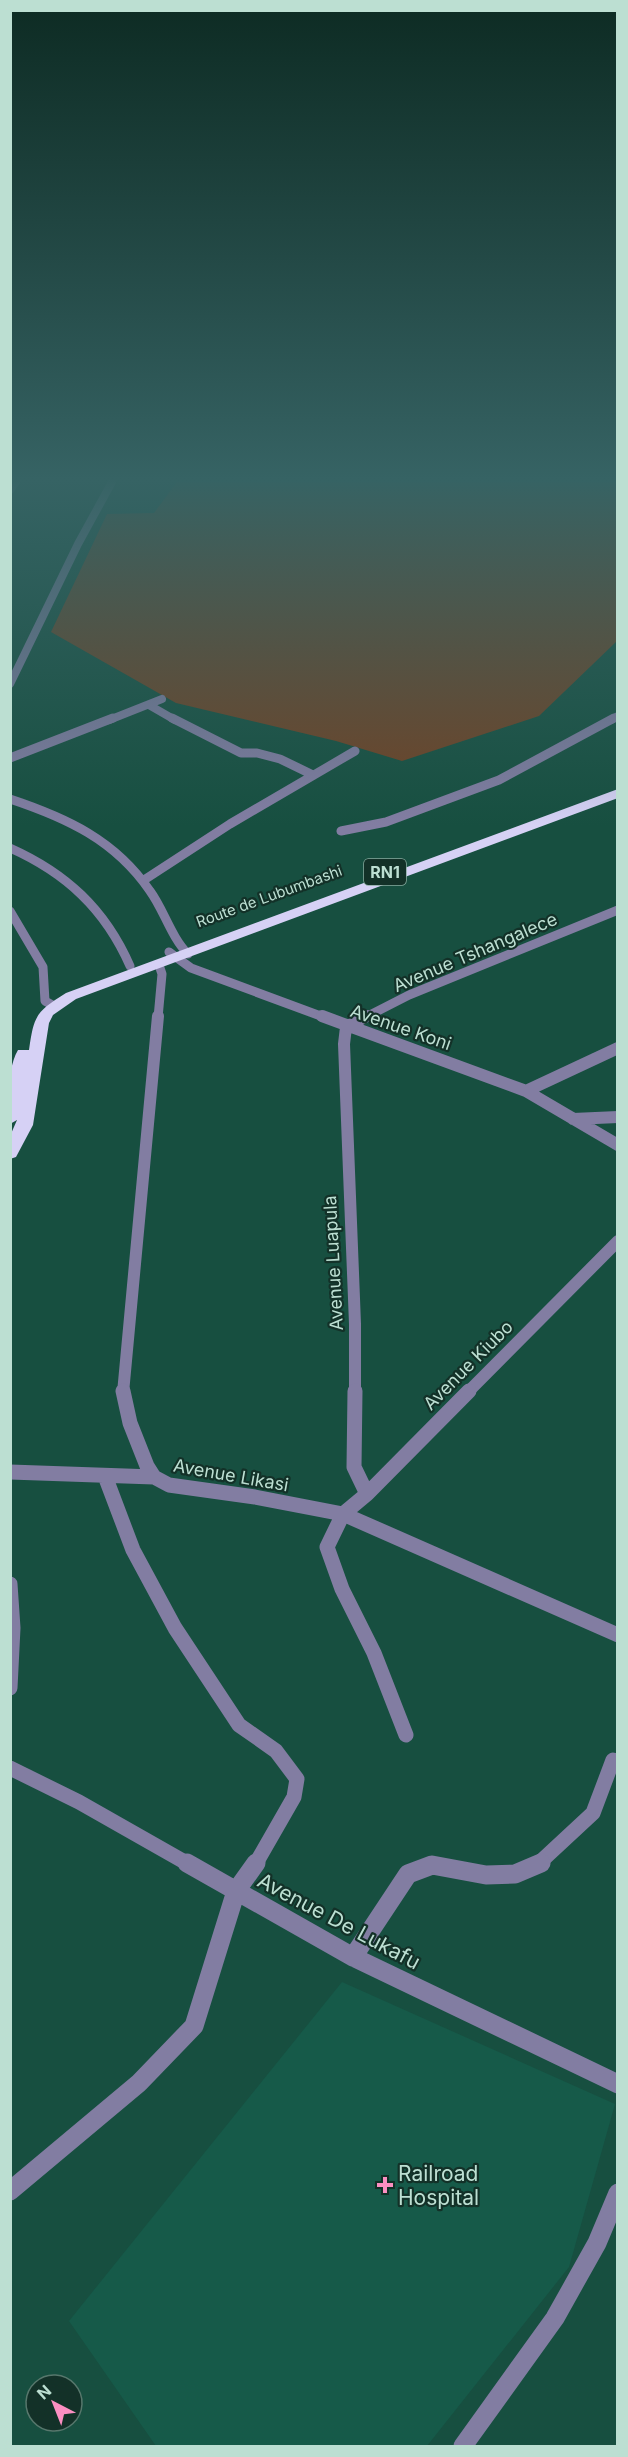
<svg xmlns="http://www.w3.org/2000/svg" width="628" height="2457" viewBox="0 0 628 2457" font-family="Inter,sans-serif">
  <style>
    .built { fill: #165a49 }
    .green { fill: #714224 }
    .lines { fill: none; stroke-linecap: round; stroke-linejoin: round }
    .street-far4 { stroke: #827da2; stroke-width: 8 }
    .street-far3 { stroke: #827da2; stroke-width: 9 }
    .street-far2 { stroke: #827da2; stroke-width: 12 }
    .street-far1 { stroke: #827da2; stroke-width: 15 }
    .street { stroke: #827da2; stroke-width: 19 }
    .highway { fill: #d6d1f5; fill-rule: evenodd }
    .poi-dot { fill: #fc8fc2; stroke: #133128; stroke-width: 2 }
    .labels { text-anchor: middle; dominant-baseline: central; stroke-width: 4.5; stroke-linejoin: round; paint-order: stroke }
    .far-street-label { font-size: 15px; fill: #bcdfd2; stroke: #133128 }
    .shield { fill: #133128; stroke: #89ab9f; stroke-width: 1.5 }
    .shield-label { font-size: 16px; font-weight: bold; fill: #bcdfd2 }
    .street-label { font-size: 18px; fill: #bcdfd2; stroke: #133128 }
    .near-street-label { font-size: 21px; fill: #bcdfd2; stroke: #133128 }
    .near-poi-label { font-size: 21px; fill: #bcdfd2; stroke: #133128; text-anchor: start }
  </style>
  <rect width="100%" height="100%" fill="#174f40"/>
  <path class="built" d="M342,1982L615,2104L569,2267L427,2446H156L69,2321Z"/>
  <path class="green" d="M177,482H617V641L539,716L402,761L336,741L176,703L51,632L107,514L154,513Z"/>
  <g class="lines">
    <path class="street-far4" d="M10,490L16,482
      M10,684L78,544L112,482
      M149,705L175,720
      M109,720L162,699
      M611,720L618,716"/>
    <path class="street-far3" d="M172,718L241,753H257L280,759L313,775
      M10,758L113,718
      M10,799C67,818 115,840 150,891C164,910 171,937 188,954
      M341,831L386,822L499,780L614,718
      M10,848C66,873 105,909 130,966
      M144,880L230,824L355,751
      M10,911L43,967L45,1001L54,1006
      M169,952L191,968L326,1018
      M158,1018L162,974L159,965
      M364,1018L409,995L618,910"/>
    <path class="street-far2" d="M322,1016L526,1091L618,1145
      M526,1091L618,1048
      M573,1119L618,1117
      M123,1393L158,1016
      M355,1393V1324L344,1044L346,1027L367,1016
      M467,1393L618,1241"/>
    <path class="street-far1" d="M123,1391L130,1423L147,1466L154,1477L169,1485L255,1497L343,1514L618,1635
      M355,1391L354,1467L367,1494
      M10,1472L154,1477
      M105,1476L133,1550L175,1628L239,1725L276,1751L297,1779L294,1797L255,1865
      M10,1584L13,1628L10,1688
      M406,1735L374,1653L342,1589L327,1547L343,1514L367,1494L469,1391
      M10,1768L79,1802L190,1865
      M537,1865L593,1813L613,1760"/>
    <path class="street" d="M187,1863L353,1957L618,2084
      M353,1957L408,1874L432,1865L486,1875L515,1874L541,1863
      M10,2191L139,2083L194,2026L236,1891L256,1863
      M463,2446L555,2318L597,2243L618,2193"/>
    <path class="highway" d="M618,789V798L76,999L53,1015L49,1023L33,1125L16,1157L10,1159V1136L17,1120L10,1124C10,1101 6,1071 18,1050H29C34,1015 36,1012 66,993Z"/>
  </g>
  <linearGradient id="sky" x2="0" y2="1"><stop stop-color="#0d2b23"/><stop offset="0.58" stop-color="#366364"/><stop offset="1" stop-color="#366364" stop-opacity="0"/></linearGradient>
  <rect width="628" height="826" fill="url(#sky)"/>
  <path class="poi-dot" d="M382 2176h6v6h6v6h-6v6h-6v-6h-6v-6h6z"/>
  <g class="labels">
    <g class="far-street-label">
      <text transform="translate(269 896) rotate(-20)">Route de Lubumbashi</text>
    </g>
    <rect class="shield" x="364" y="859" width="42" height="26" rx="4.5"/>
    <g class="shield-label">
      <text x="385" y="872">RN1</text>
    </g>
    <g class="street-label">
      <text transform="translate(475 952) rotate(-23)">Avenue Tshangalece</text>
      <text transform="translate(401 1027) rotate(19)">Avenue Koni</text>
      <text transform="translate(333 1263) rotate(-93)">Avenue Luapula</text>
      <text transform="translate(468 1365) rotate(-45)">Avenue Kiubo</text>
      <text transform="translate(231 1475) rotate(10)">Avenue Likasi</text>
    </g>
    <g class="near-street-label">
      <text transform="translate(339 1921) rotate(28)">Avenue De Lukafu</text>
    </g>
    <g class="near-poi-label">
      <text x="398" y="2173">Railroad<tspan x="398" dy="24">Hospital</tspan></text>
    </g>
  </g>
  <rect width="628" height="2457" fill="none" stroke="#bcdfd2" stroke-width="24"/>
  <g transform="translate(54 2403) rotate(318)"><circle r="28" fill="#133128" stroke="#57776c" stroke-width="1.5"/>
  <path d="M0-4.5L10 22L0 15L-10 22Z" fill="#fc8fc2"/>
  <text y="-9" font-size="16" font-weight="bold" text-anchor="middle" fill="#bcdfd2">N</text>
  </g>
</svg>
